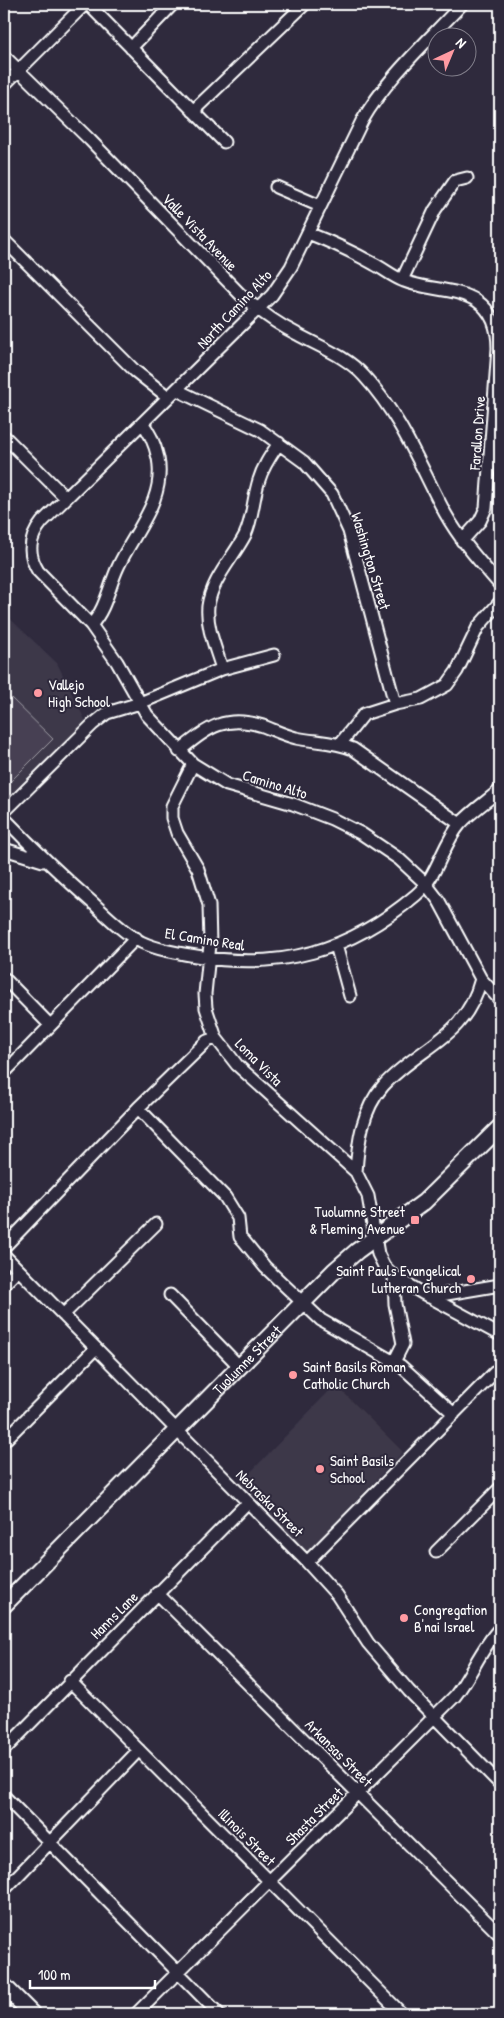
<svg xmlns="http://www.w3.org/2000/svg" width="504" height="2018" viewBox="0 0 504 2018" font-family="'Patrick Hand',sans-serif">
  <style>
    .built { fill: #3c3749 }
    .green { fill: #464152; stroke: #a2a0a8 }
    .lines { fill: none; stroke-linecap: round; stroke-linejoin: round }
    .minor-casing { stroke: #fff; stroke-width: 15 }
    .major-casing { stroke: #fff; stroke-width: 19 }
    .minor { stroke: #2f2a3d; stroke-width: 11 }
    .major { stroke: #2f2a3d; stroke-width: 15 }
    .poi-dot { fill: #ff9aa2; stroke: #2f2a3d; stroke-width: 2 }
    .labels { text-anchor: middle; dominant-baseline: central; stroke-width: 4; stroke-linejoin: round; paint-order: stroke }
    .street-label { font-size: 15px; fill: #fff; stroke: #2f2a3d }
    .poi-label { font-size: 15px; fill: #fff; stroke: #2f2a3d; text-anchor: start }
  </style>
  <rect width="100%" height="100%" fill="#2f2a3d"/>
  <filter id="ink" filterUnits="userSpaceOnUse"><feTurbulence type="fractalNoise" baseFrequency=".02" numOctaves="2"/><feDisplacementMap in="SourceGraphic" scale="10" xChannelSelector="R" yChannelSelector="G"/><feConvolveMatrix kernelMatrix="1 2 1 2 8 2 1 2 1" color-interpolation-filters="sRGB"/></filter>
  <g filter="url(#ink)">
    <path class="built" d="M4,613L57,663L87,724L4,805Z
      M334,1386L340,1389L403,1452L307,1552L239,1484Z"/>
    <path class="green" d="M11,698L53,739L4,788V706Z"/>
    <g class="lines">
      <g class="minor-casing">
        <path id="minor" d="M88,4L224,142
          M462,4C427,42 388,76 362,121L291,267L272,295L42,522C29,538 27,553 38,571L91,625L117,662L147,715L193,764L227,785L293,804L332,819L362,834L399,859L426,884L439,901L481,979L500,1000
          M131,48L173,4
          M4,56L90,140L241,295C258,310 277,324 297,334C320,347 346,356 364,376C401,416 420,466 445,513C460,540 480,562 500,585
          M4,85L85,4
          M193,111L305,4
          M276,187L320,206
          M308,233C331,242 353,252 374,264C384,269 393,277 404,281C426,290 458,288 477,301C493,312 498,330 498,348L486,508L480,521L462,541
          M4,240L135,371L168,397
          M402,280L435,210L455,181L467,178
          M177,390L260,430L304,462L332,494L349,531L395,704
          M4,436L66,498
          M91,625C106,609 109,586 118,567C135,530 166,500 158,458C155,445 151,433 142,423
          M222,669C216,649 206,627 208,606C212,579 233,558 245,535C253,518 253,498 259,480C263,466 271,455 279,443
          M340,744L364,714L395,704L421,699L447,685L457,671L478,627L500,602
          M179,751C208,728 224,714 263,726C274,730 284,735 296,738C315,742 334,741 353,749L460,824
          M193,764L172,806V818L177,833L198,869L209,905L210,944L205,994L206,1008L216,1038L237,1065L356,1172L368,1196L378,1254L384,1266L394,1276L424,1294L500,1335
          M4,812L92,725L107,713L140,703L222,669L274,655
          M4,818C33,848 63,877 94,904C108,917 124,933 141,942C158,950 178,953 196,956C281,971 350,951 416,895C438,876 442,845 460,824C471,812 487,801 500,790
          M4,849L43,861
          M336,945L350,996
          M4,978L50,1025
          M4,1073L136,938
          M138,1108L225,1197L238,1218L240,1237L244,1241L265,1267L321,1320L401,1366L454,1414
          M356,1172C358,1142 362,1110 383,1086C420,1045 465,1040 481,979
          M4,1247L138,1108L207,1041L216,1038
          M4,1255L307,1562L337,1595L368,1643L409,1691L500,1784
          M394,1276L395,1304L403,1344L394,1362
          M4,1284L18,1270
          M170,1295L239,1366
          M429,1297L500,1285
          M63,1315L156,1224
          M4,1441L96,1348
          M436,1552L500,1488
          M307,1562L500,1367
          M157,1593L500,1935
          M70,1681L402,2014
          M4,1750L248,1502
          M4,1796L219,2014
          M4,1890L139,1750
          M136,2014L455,1696C472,1674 481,1648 500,1628"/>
      </g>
      <g class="major-casing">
        <g id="major">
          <path id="s1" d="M4,1605L334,1271L357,1251L424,1202L500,1127"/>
          <path d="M4,1986L32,2014"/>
        </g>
      </g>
      <use href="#minor" class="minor"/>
      <use href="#major" class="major"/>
    </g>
  </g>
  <g class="poi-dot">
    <circle cx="38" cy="693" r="5"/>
    <rect x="410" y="1215" width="10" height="10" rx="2.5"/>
    <circle cx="471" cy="1279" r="5"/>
    <circle cx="293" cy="1375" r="5"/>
    <circle cx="320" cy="1469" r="5"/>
    <circle cx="404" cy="1618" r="5"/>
  </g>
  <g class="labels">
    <g class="street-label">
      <text transform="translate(200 232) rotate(46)">Valle Vista Avenue</text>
      <text transform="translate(234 309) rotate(-47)">North Camino Alto</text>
      <text transform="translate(477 433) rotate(-86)">Farallon Drive</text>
      <text transform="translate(371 561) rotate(73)">Washington Street</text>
      <text transform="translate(275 784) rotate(17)">Camino Alto</text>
      <text transform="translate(205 939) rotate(9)">El Camino Real</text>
      <text transform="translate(259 1062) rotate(45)">Loma Vista</text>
      <text stroke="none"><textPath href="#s1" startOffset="345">Tuolumne Street</textPath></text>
      <text transform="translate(270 1503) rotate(45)">Nebraska Street</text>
      <text transform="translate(114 1615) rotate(-45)">Hanns Lane</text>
      <text transform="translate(339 1753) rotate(45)">Arkansas Street</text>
      <text transform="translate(314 1816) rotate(-45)">Shasta Street</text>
      <text transform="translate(247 1837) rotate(45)">Illinois Street</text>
    </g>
    <g class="poi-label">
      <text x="48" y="684">Vallejo<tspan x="48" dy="17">High School</tspan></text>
      <text x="405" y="1211" text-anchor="end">Tuolumne Street<tspan x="405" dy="17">&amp; Fleming Avenue</tspan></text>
      <text x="461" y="1270" text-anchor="end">Saint Pauls Evangelical<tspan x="461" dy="17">Lutheran Church</tspan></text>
      <text x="303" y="1366">Saint Basils Roman<tspan x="303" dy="17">Catholic Church</tspan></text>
      <text x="330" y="1460">Saint Basils<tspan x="330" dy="17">School</tspan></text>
      <text x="414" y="1609">Congregation<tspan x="414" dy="17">B'nai Israel</tspan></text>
    </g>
  </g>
  <rect width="504" height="2018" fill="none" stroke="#2f2a3d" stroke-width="20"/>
  <rect x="10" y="10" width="484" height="1998" fill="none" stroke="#fff" stroke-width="2" filter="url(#ink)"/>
  <g transform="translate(452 52) rotate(44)"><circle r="24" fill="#2f2a3d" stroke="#827f8b"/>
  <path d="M0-4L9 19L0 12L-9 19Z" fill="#ff9aa2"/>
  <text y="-8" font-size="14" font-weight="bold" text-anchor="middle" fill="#ffffff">N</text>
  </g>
  <path d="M30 1980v8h125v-8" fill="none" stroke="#ffffff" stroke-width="2.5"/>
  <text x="38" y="1980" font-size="15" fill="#ffffff" stroke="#2f2a3d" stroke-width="4" paint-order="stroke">100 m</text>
</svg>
